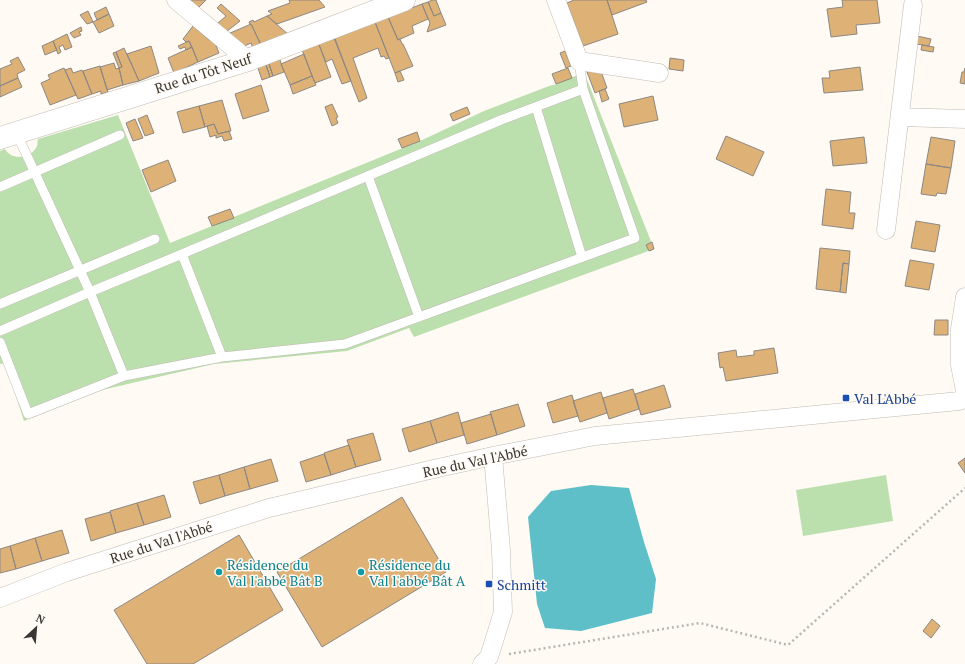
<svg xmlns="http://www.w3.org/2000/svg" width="965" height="664" viewBox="0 0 965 664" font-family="'PT Serif',serif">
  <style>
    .green { fill: #bcdfae }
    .water { fill: #5ebfc9 }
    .building { fill: #deb177; stroke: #8d8881 }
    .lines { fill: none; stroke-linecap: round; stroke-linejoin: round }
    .service-casing { stroke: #c1bbb4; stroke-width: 10 }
    .minor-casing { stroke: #c1bbb4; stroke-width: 19 }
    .tertiary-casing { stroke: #c1bbb4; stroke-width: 23 }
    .path { stroke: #b9b5b0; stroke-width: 2.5; stroke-dasharray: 2 3; stroke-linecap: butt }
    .service { stroke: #fff; stroke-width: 9 }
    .minor { stroke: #fff; stroke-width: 18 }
    .tertiary { stroke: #fff; stroke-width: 22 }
    .transit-dot { fill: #1a4fb4; stroke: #fffaf3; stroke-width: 1.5 }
    .culture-dot { fill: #0f9aa8; stroke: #fffaf3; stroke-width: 1.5 }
    .labels { text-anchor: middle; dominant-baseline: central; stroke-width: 3; stroke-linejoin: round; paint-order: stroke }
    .street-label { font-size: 14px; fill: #393734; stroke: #fffaf3 }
    .transit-label { font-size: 14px; fill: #164399; stroke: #fffaf3; text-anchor: start }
    .culture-label { font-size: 14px; fill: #0d838f; stroke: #fffaf3; text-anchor: start }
  </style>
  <rect width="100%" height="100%" fill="#fffaf3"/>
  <path class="green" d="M584,72L654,249L414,337L409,328L347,351L214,364L102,390L24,421L5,363L0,364V151L5,149C12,162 33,157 37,146C38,143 37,141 38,139L118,115L170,243L420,141L484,111L549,86L557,84Z
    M886,475L893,521L803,536L796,490Z"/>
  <path class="water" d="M591,485L629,488L644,542L656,579L652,613L581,631L545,628L537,604L528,517L551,491Z"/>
  <path class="building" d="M189,0H206L198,8Z
    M289,0H319L325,7L277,24L267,16L272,14L268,11L290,3Z
    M432,0H436L441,13L434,16L428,2Z
    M574,0H607L618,34L583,46L567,3Z
    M607,0H646L647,2L612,15Z
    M842,0H877L880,23L856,25L857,34L831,37L827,9L843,7Z
    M428,2L434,16L441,13L446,25L427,32L430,23L422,4Z
    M221,4L240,21L226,32L217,24L226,16L217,8Z
    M422,4L428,19L412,26L414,33L398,40L388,17Z
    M106,7L109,14L97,20L94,13Z
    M88,11L93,22L87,24L80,15Z
    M109,14L114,26L99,33L93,22Z
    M267,16L289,35L261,45L251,24H250L249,22L253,20L254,22Z
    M388,17L398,40L400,39L402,44H403L413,66L395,73L375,22Z
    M375,22L389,58L386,59L384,56L381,57L378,48L353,58L367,98L359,102L334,38Z
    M251,24L261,45L253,48L251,43L242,47L228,34Z
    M193,26L209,40L213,38L219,53L198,62L189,41L186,42L183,39Z
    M81,27L82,31L79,32L81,35L74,38L70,33Z
    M67,34L72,47L65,50L63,45L59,47L61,52L58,54L53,41Z
    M334,36L351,81L342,84L332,59L326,62L318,42Z
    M917,36L931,39L929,46L916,44Z
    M53,41L57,50L45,55L42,46Z
    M189,41L192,47L186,50L185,47L180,49L178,46Z
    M318,42L331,77L315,83L302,50Z
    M922,45L934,47L933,52L921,50Z
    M151,46L159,73L139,81L127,54Z
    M192,47L198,62L174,73L168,58Z
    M124,48L139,81L123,85L119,68L122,67L116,52Z
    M565,51L571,66L566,68L560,53Z
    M116,52L122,67L119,68L113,53Z
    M304,54L312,76L290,85L281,64Z
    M18,57L25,70L17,74L18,78L0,86V69L12,64L10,61Z
    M279,57L284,72L273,76L268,61Z
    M670,58L684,60L683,71L669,69Z
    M268,61L273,76L270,77L265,62Z
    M265,62L270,77L262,80L257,65Z
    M114,63L116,69L119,68L123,85L107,90L100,67Z
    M100,66L108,92L101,94V91L92,94L83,71Z
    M599,66L607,88L595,93L587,72Z
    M860,67L863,90L824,93L822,78H830L829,71Z
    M64,68L76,95L50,105L41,83L50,79L48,75Z
    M71,68L73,73L82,70L92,94L78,99L65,70Z
    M568,68L572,78L556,84L552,74Z
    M965,68V84L960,83L962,72H964Z
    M400,71L404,80L398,82L395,73Z
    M312,76L316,85L293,94L290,85Z
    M18,78L22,87L0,97V86Z
    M261,85L269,111L243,119L235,94Z
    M605,89L609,99L602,102L599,91Z
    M653,96L658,120L624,127L619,104Z
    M222,100L231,131L218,134L214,124L205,127L199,106Z
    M332,104L338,117L336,118L338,123L332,126L325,107Z
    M199,106L205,127L183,133L177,112Z
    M467,107L470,114L453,121L450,114Z
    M147,115L154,133L145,136L138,119Z
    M135,119L143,138L133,141L126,123Z
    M214,124L218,134L229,131L232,139L224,141L222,136L216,138V135L210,137L207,126Z
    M417,132L420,141L402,148L398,139Z
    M726,136L764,152L753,176L716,159Z
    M864,137L867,163L833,166L830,141Z
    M931,137L955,141L951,168L926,164Z
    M168,160L176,181L151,192L142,170Z
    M926,164L951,168L946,194L937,193L936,196L921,194Z
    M826,189L851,192L849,213H855L853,229L822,225Z
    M230,209L234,218L212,226L208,217Z
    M916,221L940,225L935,252L911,248Z
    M652,242L654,249L649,251L646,245Z
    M820,248L850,251L849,264L843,263L840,292L816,289Z
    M910,260L934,264L929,290L905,286Z
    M843,263L849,264L846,293L840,292Z
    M935,320H948V335H934Z
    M774,348L778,373L726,381L723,367L720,368L718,353L736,350L737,357L754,355V351Z
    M664,385L671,407L641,415L635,394Z
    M633,389L639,409L609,419L603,398Z
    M601,392L607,413L580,422L573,401Z
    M572,395L578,416L553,423L547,403Z
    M518,404L525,426L497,435L490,412Z
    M458,412L464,435L437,443L430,421Z
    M491,414L497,435L467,444L461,423Z
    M430,421L437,443L409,452L402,429Z
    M373,433L381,460L356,467L347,440Z
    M349,445L356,467L331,475L324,453Z
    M324,454L331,475L306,482L300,462Z
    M965,458V473L958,463Z
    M271,459L278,481L250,489L244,467Z
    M244,467L250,489L225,496L219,475Z
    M219,475L225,496L200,504L193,482Z
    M164,495L171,517L144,525L137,503Z
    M402,497L446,572L322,647L277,572Z
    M137,503L144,525L116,533L110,511Z
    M110,512L116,533L91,541L85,519Z
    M62,530L69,553L42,561L35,538Z
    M239,535L283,610L193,664H147L114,610Z
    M35,538L42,561L16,569L10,546Z
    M10,546L16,569L0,573V549Z
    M932,619L940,626L931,638L923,631Z"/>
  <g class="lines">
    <g class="service-casing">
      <path id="service" d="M579,61L583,89
        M536,107L582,257
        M16,132L90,292L124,376
        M368,176L419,317
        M0,187L120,135
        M182,254L222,357
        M0,304L155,239
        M0,331L90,292L182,254L501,120L583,89L635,238L345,344L222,357L124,376L28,414L0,342"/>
    </g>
    <g class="minor-casing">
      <path id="minor" d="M176,0L248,60
        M556,0L579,61L659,73
        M900,117L965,119
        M886,230L913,5
        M965,297L960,329V365L965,391
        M0,598L67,572L269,508L438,468L493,456L595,436L959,401L965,399
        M482,664L489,657L503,612L501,550L493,456"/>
    </g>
    <g class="tertiary-casing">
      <path id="tertiary" d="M0,138L248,60L404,0"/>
    </g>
    <path class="path" d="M509,654L700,623L788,645L965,488"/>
    <use href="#service" class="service"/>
    <use href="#minor" class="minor"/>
    <use href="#tertiary" class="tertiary"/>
  </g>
  <g class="transit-dot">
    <rect x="842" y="394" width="8" height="8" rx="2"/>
    <rect x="485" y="580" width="8" height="8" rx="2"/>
  </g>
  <g class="culture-dot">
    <circle cx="219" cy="572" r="4"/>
    <circle cx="361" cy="572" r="4"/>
  </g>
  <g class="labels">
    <g class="street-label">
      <text transform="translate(203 73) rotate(-18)">Rue du Tôt Neuf</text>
      <text transform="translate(475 461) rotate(-12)">Rue du Val l'Abbé</text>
      <text transform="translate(161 542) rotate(-18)">Rue du Val l'Abbé</text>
    </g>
    <g class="transit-label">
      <text x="854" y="398">Val L'Abbé</text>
      <text x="497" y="584">Schmitt</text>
    </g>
    <g class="culture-label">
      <text x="227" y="564">Résidence du<tspan x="227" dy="16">Val l'abbé Bât B</tspan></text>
      <text x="369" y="564">Résidence du<tspan x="369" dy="16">Val l'abbé Bât A</tspan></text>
    </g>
  </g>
  <g transform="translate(36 628) rotate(26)" stroke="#fffaf3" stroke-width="3" paint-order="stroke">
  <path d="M0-3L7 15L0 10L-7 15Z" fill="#393734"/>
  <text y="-6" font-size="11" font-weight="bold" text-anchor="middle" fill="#393734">N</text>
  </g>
</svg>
